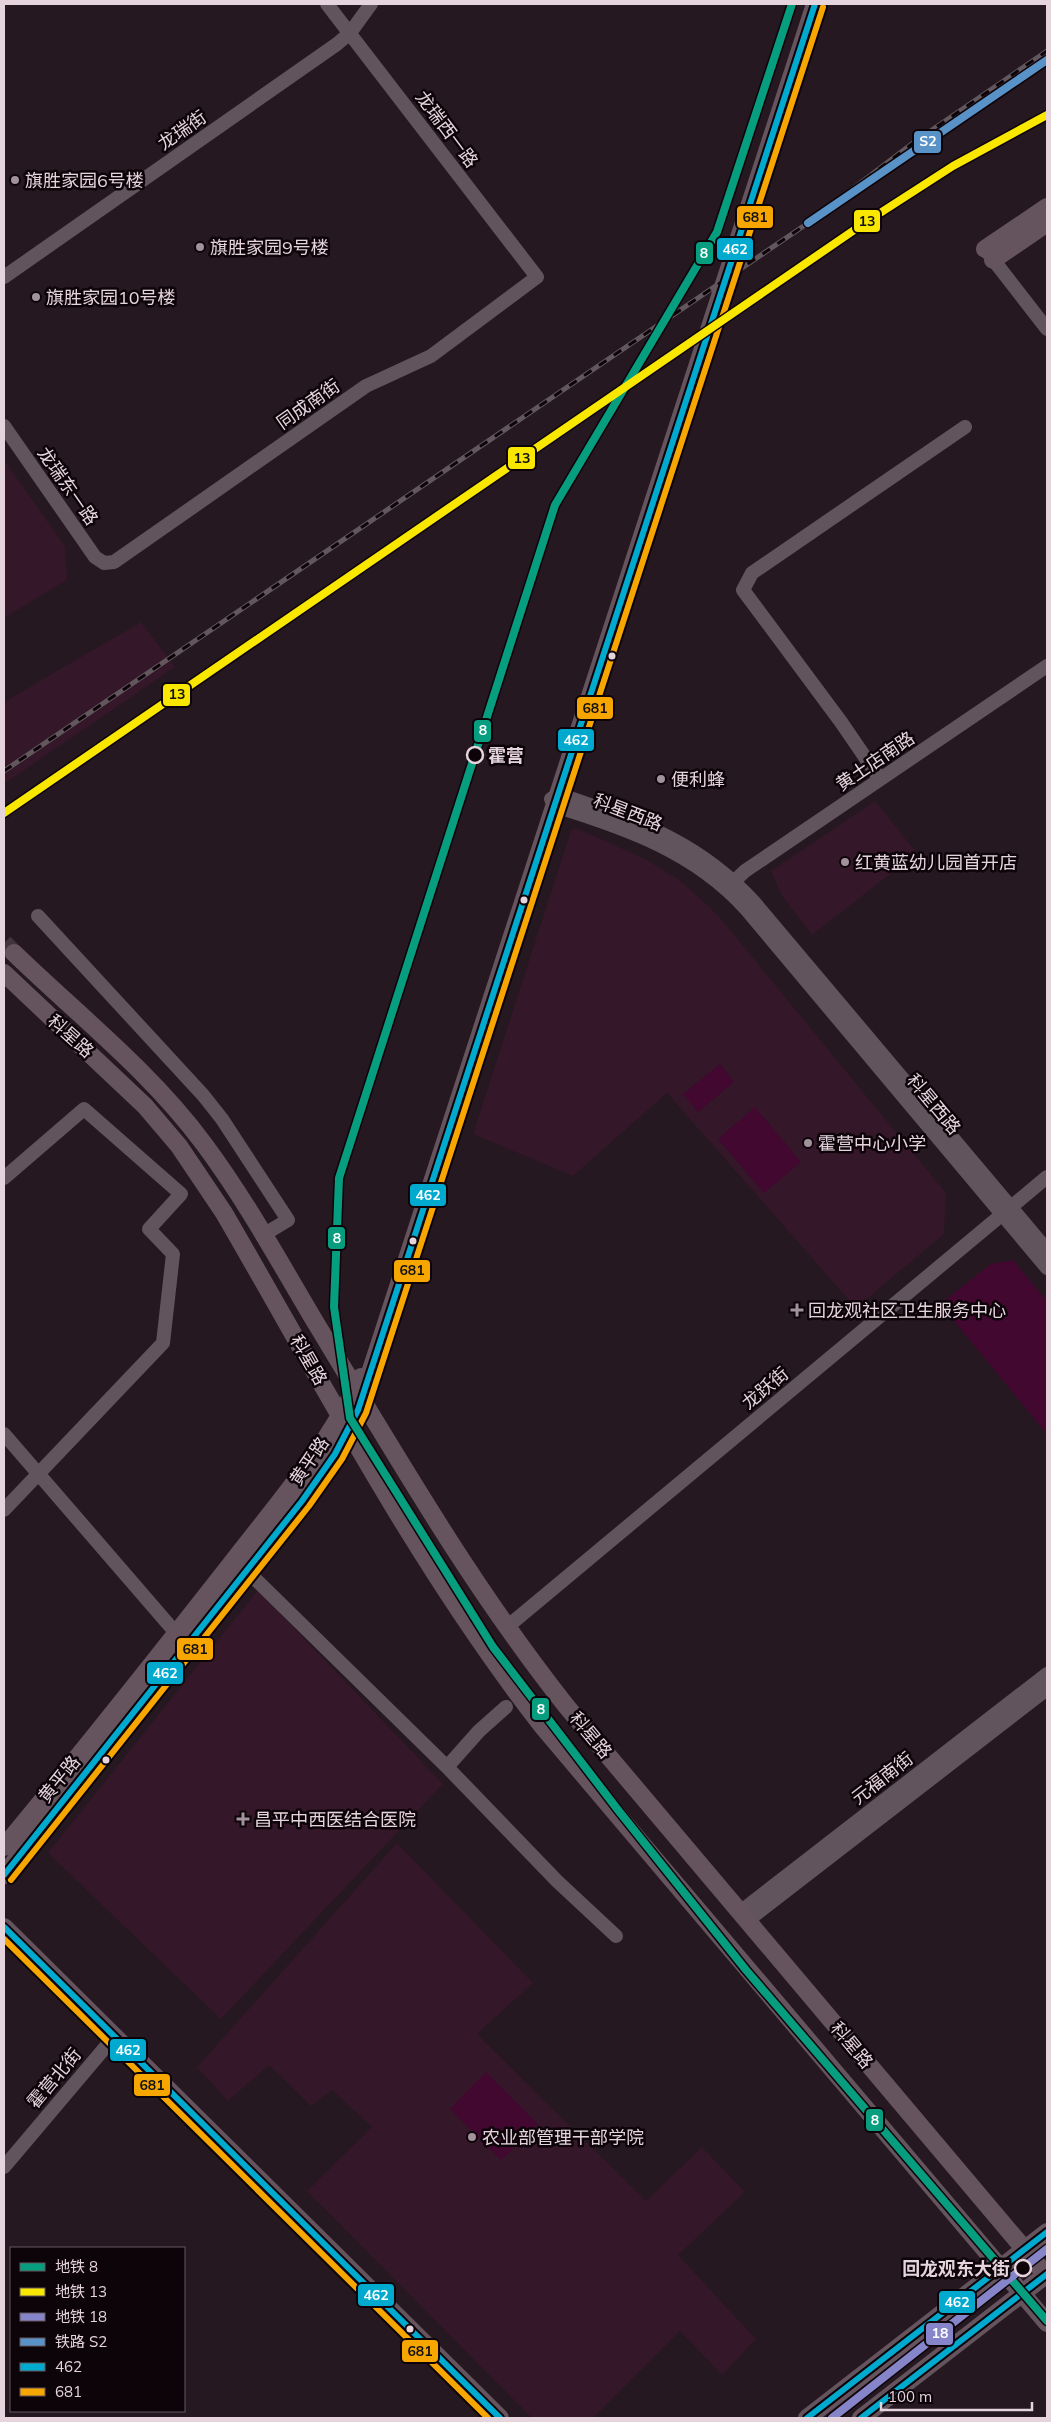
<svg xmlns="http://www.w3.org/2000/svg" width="1051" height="2422" viewBox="0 0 1051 2422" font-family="Mulish,'Noto Sans SC',sans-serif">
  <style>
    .built { fill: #341729 }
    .park { fill: #420830 }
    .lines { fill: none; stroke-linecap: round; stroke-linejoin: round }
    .major-tunnel { stroke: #42343c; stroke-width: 18; stroke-dasharray: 18 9; stroke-linecap: butt }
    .minor { stroke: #61545c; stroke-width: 14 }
    .major { stroke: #65545e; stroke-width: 18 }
    .rail-casing { stroke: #62575d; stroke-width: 5 }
    .rail { stroke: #0d0409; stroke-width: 3; stroke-dasharray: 9; stroke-linecap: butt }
    .bus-1-casing { stroke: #0d0409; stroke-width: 10 }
    .bus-2-casing { stroke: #0d0409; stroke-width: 10 }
    .bus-1 { stroke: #00a9ce; stroke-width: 6 }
    .bus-2 { stroke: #f7a600; stroke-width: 6 }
    .rail-1-casing { stroke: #0d0409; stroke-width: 11 }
    .rail-1 { stroke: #5992c6; stroke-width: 8 }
    .metro-1-casing { stroke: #0d0409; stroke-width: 11 }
    .metro-2-casing { stroke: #0d0409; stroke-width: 11 }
    .metro-3-casing { stroke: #0d0409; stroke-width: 11 }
    .metro-1 { stroke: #069e7f; stroke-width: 8 }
    .metro-2 { stroke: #f9e700; stroke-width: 8 }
    .metro-3 { stroke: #8685ca; stroke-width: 8 }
    .poi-dot { fill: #a2929b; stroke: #0d0409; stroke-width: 2 }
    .bus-dot { fill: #e6d4dd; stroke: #0d0409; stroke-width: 2 }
    .stop-dot { fill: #0d0409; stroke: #e6d4dd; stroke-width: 2.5 }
    .labels { text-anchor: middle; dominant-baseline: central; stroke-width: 5; stroke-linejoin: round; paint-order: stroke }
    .street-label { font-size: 18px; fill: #e6d4dd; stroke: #0d0409 }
    .poi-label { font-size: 18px; fill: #e6d4dd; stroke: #0d0409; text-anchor: start }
    .stop-label { font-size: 18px; font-weight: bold; fill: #e6d4dd; stroke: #0d0409; text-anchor: start }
    .line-badge { stroke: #0d0409; stroke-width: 2 }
    .badge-label { font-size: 14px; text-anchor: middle; font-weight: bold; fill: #fff }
    .pale-badge-label { font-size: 14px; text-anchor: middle; font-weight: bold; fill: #111 }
  </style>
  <rect width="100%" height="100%" fill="#251820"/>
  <path class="built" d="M4,460L65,546L67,580L4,618Z
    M141,622L175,667L4,784V702Z
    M875,801L917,853L812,935L782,896L771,871Z
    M576,828L645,859L678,879L703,901L721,919L946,1193L944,1234L856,1308L667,1093L573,1176L473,1134L571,831Z
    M258,1590L443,1784L221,2019L48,1853Z
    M397,1843L533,1983L477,2034L646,2201L702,2147L745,2192L678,2255L756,2339L722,2375L680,2331L593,2418H532L307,2191L372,2127L332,2090L311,2106L269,2065L228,2101L197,2067Z"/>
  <path class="park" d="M720,1064L734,1082L698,1112L683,1094Z
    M755,1107L801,1162L764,1193L718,1139Z
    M1013,1260L1047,1301V1434L940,1304L991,1264Z
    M486,2072L538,2124L501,2160L450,2109Z"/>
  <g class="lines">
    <path class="major-tunnel" d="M4,943L14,953"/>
    <path class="minor" d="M988,253L1047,329
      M4,277L337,44L350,33L371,4
      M4,426L95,557L104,563L114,562L366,386L431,356L537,277L327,4
      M880,779L841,722L743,590L752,573L965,427
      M728,887L745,871L1047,666
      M38,916L203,1095L222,1119L288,1220L263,1235
      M4,1178L84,1109L181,1194L149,1229L173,1254L163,1343L4,1510
      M1047,1250L754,902C696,839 637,822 559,794L551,799L555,806C626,828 695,852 746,909L1047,1268
      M4,1434L182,1640
      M240,1564L447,1767L557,1881L616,1936
      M507,1627L1047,1177
      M447,1767L479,1731L506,1707
      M740,1912L1047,1674
      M747,1921L1047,1689
      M4,2167L114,2037"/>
    <path class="major" d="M985,249L1047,207
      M993,260L1047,223
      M14,953C78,1015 150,1071 204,1144C245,1199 279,1261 314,1320C394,1452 471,1586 567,1707L1047,2276
      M4,973L145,1106L179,1146L224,1213C325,1387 419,1568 543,1727L1047,2323
      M4,1847C82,1753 158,1657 234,1560C280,1501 329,1444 361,1377
      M4,1875L302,1501L335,1454L358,1410L815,4
      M4,1927L500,2418
      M807,2418L1047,2232
      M861,2418L1047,2274"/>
    <g class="rail-casing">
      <path id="rail" d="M4,771L808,223L913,143L1047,51"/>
    </g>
    <use href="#rail" class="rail"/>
    <g class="bus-1-casing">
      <path id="bus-1" d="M4,1875L302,1501L335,1454L358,1410L815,4
        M4,1927L500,2418
        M807,2418L1047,2232
        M861,2418L1047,2274"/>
    </g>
    <g class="bus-2-casing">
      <path id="bus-2" d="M11,1880L309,1506L342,1459L366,1413L823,7
        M4,1939L488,2418"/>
    </g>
    <use href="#bus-1" class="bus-1"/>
    <use href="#bus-2" class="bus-2"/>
    <g class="rail-1-casing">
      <path id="rail-1" d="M808,223L1047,60"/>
    </g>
    <use href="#rail-1" class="rail-1"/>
    <g class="metro-1-casing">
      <path id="metro-1" d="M792,4L717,232L555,505L339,1178L334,1307L350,1418L493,1647L618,1810L746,1970L1047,2321"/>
    </g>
    <g class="metro-2-casing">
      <path id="metro-2" d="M4,813L863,224L953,166L1047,115"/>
    </g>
    <g class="metro-3-casing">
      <path id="metro-3" d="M832,2418L1047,2249"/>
    </g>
    <use href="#metro-1" class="metro-1"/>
    <use href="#metro-2" class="metro-2"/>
    <use href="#metro-3" class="metro-3"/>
  </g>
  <g class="poi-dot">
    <circle cx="15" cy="180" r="5"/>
    <circle cx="200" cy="247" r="5"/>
    <circle cx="36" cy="297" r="5"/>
    <circle cx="661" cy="779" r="5"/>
    <circle cx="845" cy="862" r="5"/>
    <circle cx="808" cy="1143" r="5"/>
    <path d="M794.5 1302.5h5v5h5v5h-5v5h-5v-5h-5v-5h5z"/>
    <path d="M240.5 1811.5h5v5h5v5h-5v5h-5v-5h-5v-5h5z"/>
    <circle cx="472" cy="2137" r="5"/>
  </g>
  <g class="bus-dot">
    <circle cx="612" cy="656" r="4.5"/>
    <circle cx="524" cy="900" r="4.5"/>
    <circle cx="413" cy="1241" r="4.5"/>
    <circle cx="106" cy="1760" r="4.5"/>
    <circle cx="410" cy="2329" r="4.5"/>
  </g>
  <g class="stop-dot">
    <circle cx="475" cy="755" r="8"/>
    <circle cx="1023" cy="2268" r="8"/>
  </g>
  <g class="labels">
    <g class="street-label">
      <text transform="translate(447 129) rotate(53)">龙瑞西一路</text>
      <text transform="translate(182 130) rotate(-35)">龙瑞街</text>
      <text transform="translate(308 404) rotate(-35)">同成南街</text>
      <text transform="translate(68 486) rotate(55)">龙瑞东一路</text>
      <text transform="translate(875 761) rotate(-34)">黄土店南路</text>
      <text transform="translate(628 812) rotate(21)">科星西路</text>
      <text transform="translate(71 1036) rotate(42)">科星路</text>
      <text transform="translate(934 1104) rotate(50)">科星西路</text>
      <text transform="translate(309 1360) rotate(60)">科星路</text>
      <text transform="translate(765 1388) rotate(-40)">龙跃街</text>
      <text transform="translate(309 1461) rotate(-56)">黄平路</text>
      <text transform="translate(591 1735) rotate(50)">科星路</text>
      <text transform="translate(882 1778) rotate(-38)">元福南街</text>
      <text transform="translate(59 1779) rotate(-51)">黄平路</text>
      <text transform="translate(852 2045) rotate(50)">科星路</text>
      <text transform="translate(54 2078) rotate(-50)">霍营北街</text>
    </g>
    <g class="poi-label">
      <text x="25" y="180">旗胜家园6号楼</text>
      <text x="210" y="247">旗胜家园9号楼</text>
      <text x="46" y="297">旗胜家园10号楼</text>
      <text x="671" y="779">便利蜂</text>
      <text x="855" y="862">红黄蓝幼儿园首开店</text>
      <text x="818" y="1143">霍营中心小学</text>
      <text x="808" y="1310">回龙观社区卫生服务中心</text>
      <text x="254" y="1819">昌平中西医结合医院</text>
      <text x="482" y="2137">农业部管理干部学院</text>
    </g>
    <g class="stop-label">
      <text x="488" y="755">霍营</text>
      <text x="1010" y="2268" text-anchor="end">回龙观东大街</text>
    </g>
  </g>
  <g class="line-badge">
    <rect x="913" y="130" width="29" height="24" rx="5" fill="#5992c6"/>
    <rect x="736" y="205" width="38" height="24" rx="5" fill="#f7a600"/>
    <rect x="853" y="209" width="28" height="24" rx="5" fill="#f9e700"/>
    <rect x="716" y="237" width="38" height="24" rx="5" fill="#00a9ce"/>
    <rect x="695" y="241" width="19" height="24" rx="5" fill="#069e7f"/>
    <rect x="507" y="446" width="29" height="24" rx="5" fill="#f9e700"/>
    <rect x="162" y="683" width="29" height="24" rx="5" fill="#f9e700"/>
    <rect x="576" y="696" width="38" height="24" rx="5" fill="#f7a600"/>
    <rect x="473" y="719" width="19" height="24" rx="5" fill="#069e7f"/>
    <rect x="557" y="728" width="38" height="24" rx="5" fill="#00a9ce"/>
    <rect x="409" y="1183" width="38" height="24" rx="5" fill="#00a9ce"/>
    <rect x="327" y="1226" width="19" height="24" rx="5" fill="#069e7f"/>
    <rect x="393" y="1259" width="38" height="24" rx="5" fill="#f7a600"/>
    <rect x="176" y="1637" width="38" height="24" rx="5" fill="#f7a600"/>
    <rect x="146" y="1661" width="38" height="24" rx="5" fill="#00a9ce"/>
    <rect x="531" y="1697" width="19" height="24" rx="5" fill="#069e7f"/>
    <rect x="109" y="2038" width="38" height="24" rx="5" fill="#00a9ce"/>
    <rect x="133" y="2073" width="38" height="24" rx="5" fill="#f7a600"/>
    <rect x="865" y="2108" width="19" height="24" rx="5" fill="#069e7f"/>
    <rect x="357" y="2283" width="38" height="24" rx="5" fill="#00a9ce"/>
    <rect x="938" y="2290" width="38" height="24" rx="5" fill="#00a9ce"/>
    <rect x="925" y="2322" width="29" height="24" rx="5" fill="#8685ca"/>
    <rect x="401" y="2339" width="38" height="24" rx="5" fill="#f7a600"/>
  </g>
  <g class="badge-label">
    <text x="928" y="146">S2</text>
    <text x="735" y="254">462</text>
    <text x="704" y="258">8</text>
    <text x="483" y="735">8</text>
    <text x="576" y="745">462</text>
    <text x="428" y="1200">462</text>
    <text x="337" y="1243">8</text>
    <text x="165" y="1678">462</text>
    <text x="541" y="1714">8</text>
    <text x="128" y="2055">462</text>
    <text x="875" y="2125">8</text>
    <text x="376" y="2300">462</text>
    <text x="957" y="2307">462</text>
    <text x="940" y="2338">18</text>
  </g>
  <g class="pale-badge-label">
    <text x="755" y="222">681</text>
    <text x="867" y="226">13</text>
    <text x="522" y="463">13</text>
    <text x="177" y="699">13</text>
    <text x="595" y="713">681</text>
    <text x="412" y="1275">681</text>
    <text x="195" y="1654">681</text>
    <text x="152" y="2090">681</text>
    <text x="420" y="2356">681</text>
  </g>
  <rect width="1051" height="2422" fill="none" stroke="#e6d4dd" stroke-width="10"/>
  <rect x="10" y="2247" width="175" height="165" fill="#0d0409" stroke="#64575e"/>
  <rect x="20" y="2263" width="25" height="8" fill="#069e7f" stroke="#64575e"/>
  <text x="55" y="2272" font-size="15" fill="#e6d4dd">地铁 8</text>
  <rect x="20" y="2288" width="25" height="8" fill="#f9e700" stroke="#64575e"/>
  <text x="55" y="2297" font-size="15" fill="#e6d4dd">地铁 13</text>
  <rect x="20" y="2313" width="25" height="8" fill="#8685ca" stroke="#64575e"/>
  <text x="55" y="2322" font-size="15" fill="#e6d4dd">地铁 18</text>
  <rect x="20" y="2338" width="25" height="8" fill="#5992c6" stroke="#64575e"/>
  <text x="55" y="2347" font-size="15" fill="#e6d4dd">铁路 S2</text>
  <rect x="20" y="2363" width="25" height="8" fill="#00a9ce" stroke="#64575e"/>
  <text x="55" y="2372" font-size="15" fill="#e6d4dd">462</text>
  <rect x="20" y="2388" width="25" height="8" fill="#f7a600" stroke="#64575e"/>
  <text x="55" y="2397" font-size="15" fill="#e6d4dd">681</text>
  <path d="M881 2402v8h151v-8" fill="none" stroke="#e6d4dd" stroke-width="2.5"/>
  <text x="888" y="2402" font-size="15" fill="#e6d4dd" stroke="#0d0409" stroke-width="4" paint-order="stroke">100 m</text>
</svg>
